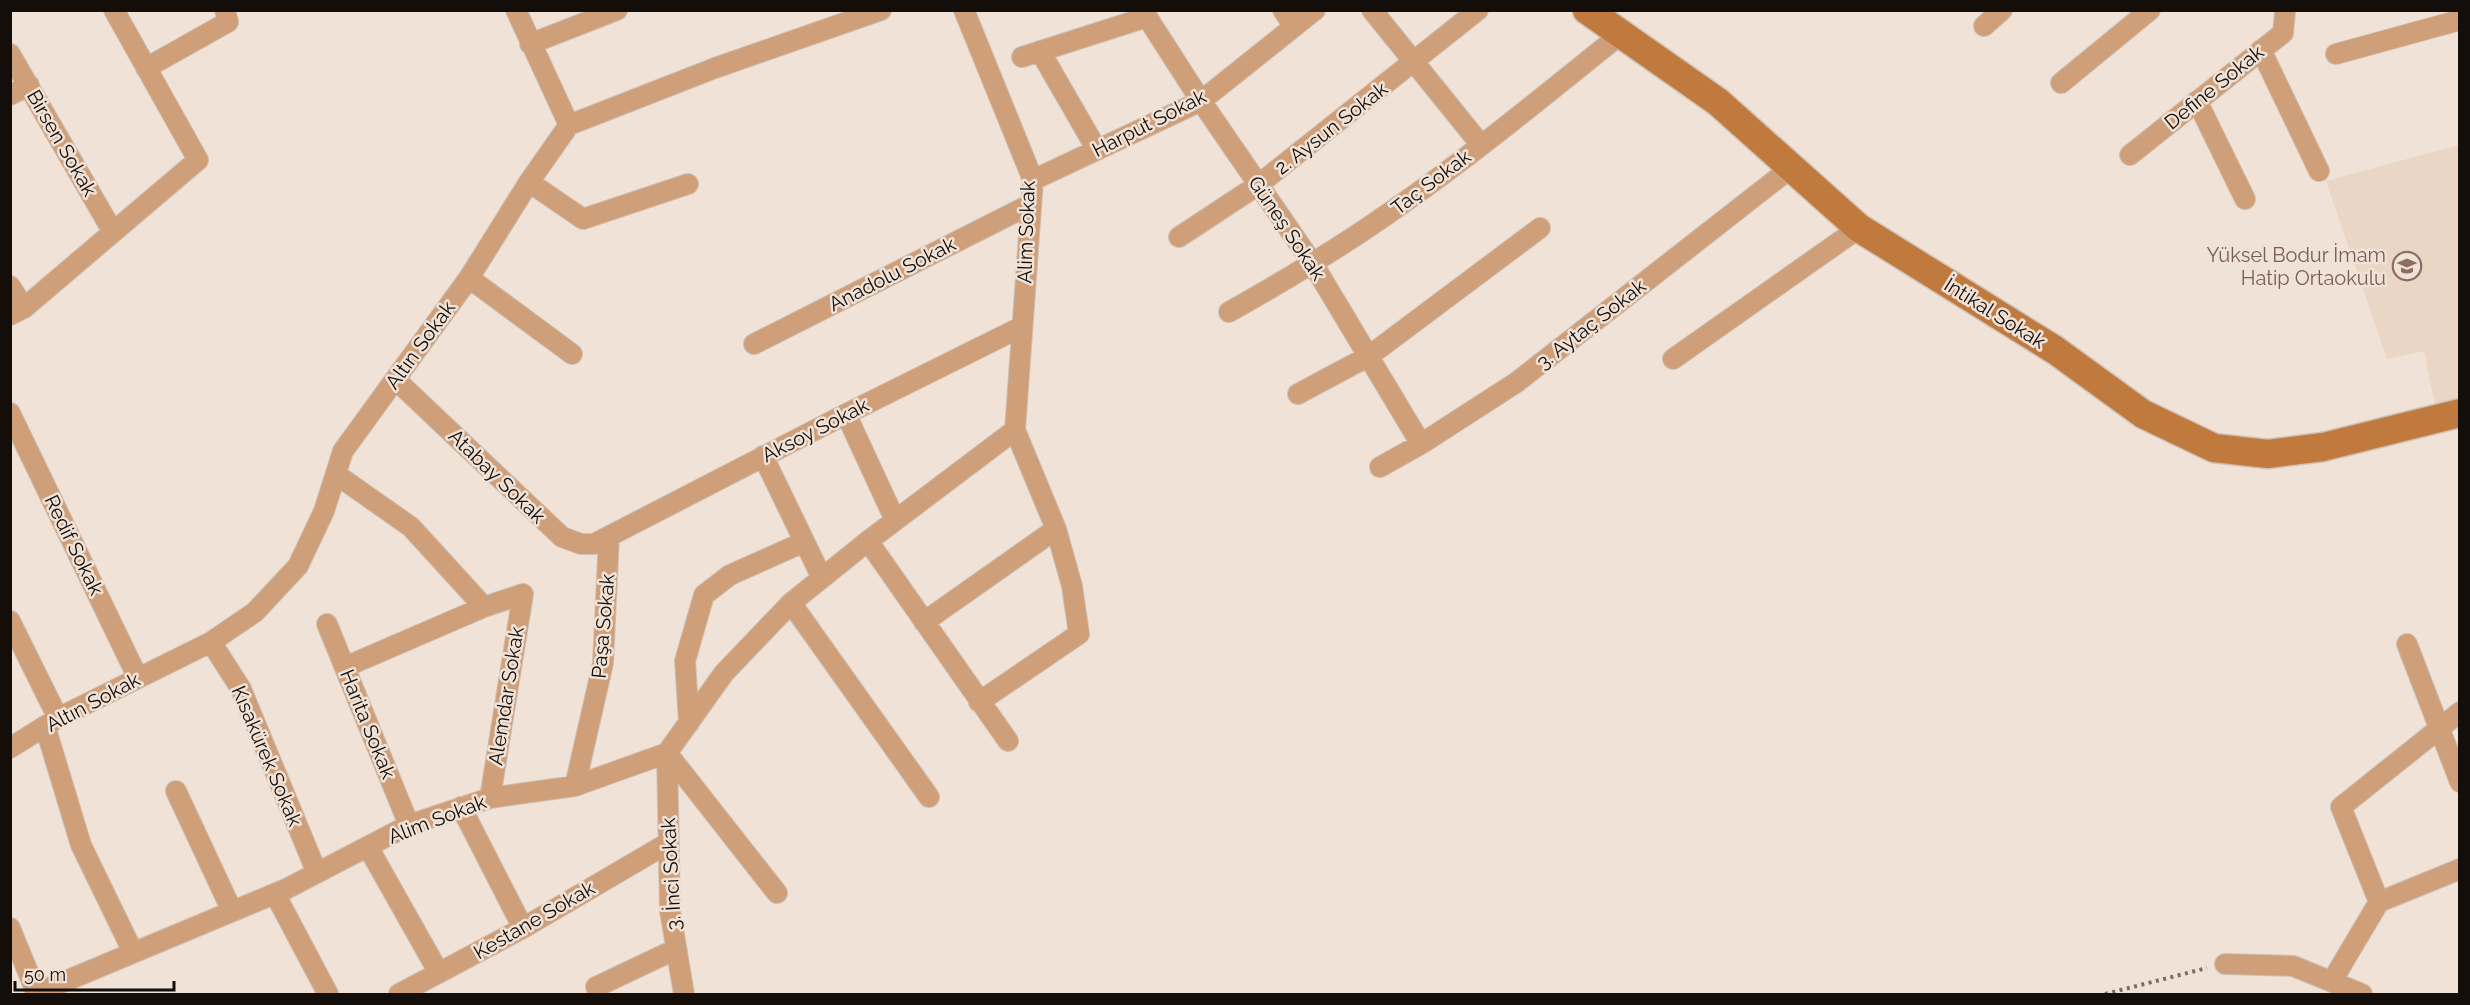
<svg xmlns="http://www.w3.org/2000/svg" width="2470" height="1005" viewBox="0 0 2470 1005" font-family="Raleway,sans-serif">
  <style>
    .built { fill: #ead6c5 }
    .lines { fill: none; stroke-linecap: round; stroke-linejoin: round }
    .street-casing { stroke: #cdc0b5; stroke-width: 22 }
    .secondary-casing { stroke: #cdc0b5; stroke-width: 31 }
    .path { stroke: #776e66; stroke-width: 4; stroke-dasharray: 3 4.5; stroke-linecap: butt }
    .street { stroke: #cf9f79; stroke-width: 20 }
    .secondary { stroke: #c17a3e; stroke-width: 28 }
    .labels { text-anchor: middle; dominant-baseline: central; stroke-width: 5; stroke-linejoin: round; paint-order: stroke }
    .street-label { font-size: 20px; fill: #130e0a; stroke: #f0e2d6 }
    .education-label { font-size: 20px; fill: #785e54; stroke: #f0e2d6; text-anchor: end }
  </style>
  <rect width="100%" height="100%" fill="#f0e2d6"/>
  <path class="built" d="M2459,145V398L2435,406L2424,351L2387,359L2326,181Z"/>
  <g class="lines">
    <g class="street-casing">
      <path id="street" d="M516,10L569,125
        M1283,10L1294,27
        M1372,10L1481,145
        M1984,26L2002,10
        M530,44L617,10
        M2261,50L2319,171
        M1040,51L1097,150
        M10,54L113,232
        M2336,54L2460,20
        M1022,57L1147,17L1201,101L1313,264L1421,444
        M146,68L228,22L225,10
        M2061,83L2150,10
        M10,95L29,85
        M2197,101L2245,199
        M2130,155L2283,33L2285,12
        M1033,180L1201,101L1315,10
        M529,182L583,219L688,184
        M1179,237L1258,185L1478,10
        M469,278L572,354
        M10,286L24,308
        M1229,312C1284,281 1338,249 1389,213C1469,158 1545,95 1621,34
        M10,315L24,308L198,160L114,10
        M754,344L1031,204
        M1673,359L1859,228
        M396,380L562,537L581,544H594L846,414L1021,327
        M1298,394L1369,356L1540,228
        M10,413L138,678
        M846,414L895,520
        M763,456L822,578
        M1380,467L1421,444L1517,382L1792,167
        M337,475L411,527L484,607L345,667
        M868,541L1008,741
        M791,603L929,797
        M484,607L523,594L490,798
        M10,621L58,718
        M924,622L1056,529
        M327,624L409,825
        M211,642L241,689L317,873
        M2407,644L2460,782
        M979,702L1079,634L1072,586L1056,529L1015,430
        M689,723L685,661L704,595L730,575L804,542
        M45,726L81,845L133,952
        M10,748L58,718L211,642L255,612L298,566L324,511L343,451L469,278L529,182L569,125L715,68L881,10
        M667,753L670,911L684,994
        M667,753L777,893
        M575,786L603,663L609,536
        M176,791L232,911
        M461,807L523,928
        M368,847L439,973
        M275,894L328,994
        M2379,902L2341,807L2460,712
        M10,928L37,994
        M2225,964L2293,966L2362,994
        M2332,981L2379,902L2460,869
        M596,987L676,949
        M37,993L286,889L409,825L490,798L575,786L667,753L724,673L791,603L868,541L1015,430L1033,180L964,10
        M399,994L523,928L668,843"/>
    </g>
    <g class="secondary-casing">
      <path id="secondary" d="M1587,10L1718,102L1859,228L2055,350L2143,414L2214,448L2268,454L2323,447L2460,413"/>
    </g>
    <path class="path" d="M2105,994L2207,968"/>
    <use href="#street" class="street"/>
    <use href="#secondary" class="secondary"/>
  </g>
  <defs>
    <g id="school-ring" transform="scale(1.5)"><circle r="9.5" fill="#f0e2d6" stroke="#8d6e63" stroke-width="1.5"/><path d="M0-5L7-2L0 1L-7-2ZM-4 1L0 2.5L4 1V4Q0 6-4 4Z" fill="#8d6e63"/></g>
  </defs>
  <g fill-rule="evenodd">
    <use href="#school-ring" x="2407" y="266"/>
  </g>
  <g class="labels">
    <g class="street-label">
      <text transform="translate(2214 87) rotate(-39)">Define Sokak</text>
      <text transform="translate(1149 123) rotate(-27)">Harput Sokak</text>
      <text transform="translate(1331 128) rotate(-38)">2. Aysun Sokak</text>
      <text transform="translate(62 143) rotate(60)">Birsen Sokak</text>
      <text transform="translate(1431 182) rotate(-37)">Taç Sokak</text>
      <text transform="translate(1287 228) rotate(56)">Güneş Sokak</text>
      <text transform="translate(1026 232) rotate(-88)">Alim Sokak</text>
      <text transform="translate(892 274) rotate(-27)">Anadolu Sokak</text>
      <text transform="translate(1995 313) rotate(32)">İntikal Sokak</text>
      <text transform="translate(1591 324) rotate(-38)">3. Aytaç Sokak</text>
      <text transform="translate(420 345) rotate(-54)">Altın Sokak</text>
      <text transform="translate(815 430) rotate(-27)">Aksoy Sokak</text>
      <text transform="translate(497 476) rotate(44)">Atabay Sokak</text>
      <text transform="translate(74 545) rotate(64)">Redif Sokak</text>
      <text transform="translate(603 626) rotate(-85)">Paşa Sokak</text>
      <text transform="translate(506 696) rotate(-81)">Alemdar Sokak</text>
      <text transform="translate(93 702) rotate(-28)">Altın Sokak</text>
      <text transform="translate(368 724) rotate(68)">Harita Sokak</text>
      <text transform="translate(267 756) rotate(67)">Kısakürek Sokak</text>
      <text transform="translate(437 819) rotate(-21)">Alim Sokak</text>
      <text transform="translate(671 874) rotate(-93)">3. İnci Sokak</text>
      <text transform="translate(534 920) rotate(-30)">Kestane Sokak</text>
    </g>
    <g class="education-label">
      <text x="2386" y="255">Yüksel Bodur İmam<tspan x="2386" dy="23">Hatip Ortaokulu</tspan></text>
    </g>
  </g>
  <rect width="2470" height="1005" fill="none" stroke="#130e0a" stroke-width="24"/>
  <path d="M15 981v9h159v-9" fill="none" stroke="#130e0a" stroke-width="3"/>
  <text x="24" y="981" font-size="18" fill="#130e0a" stroke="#f0e2d6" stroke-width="4.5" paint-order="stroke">50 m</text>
</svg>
